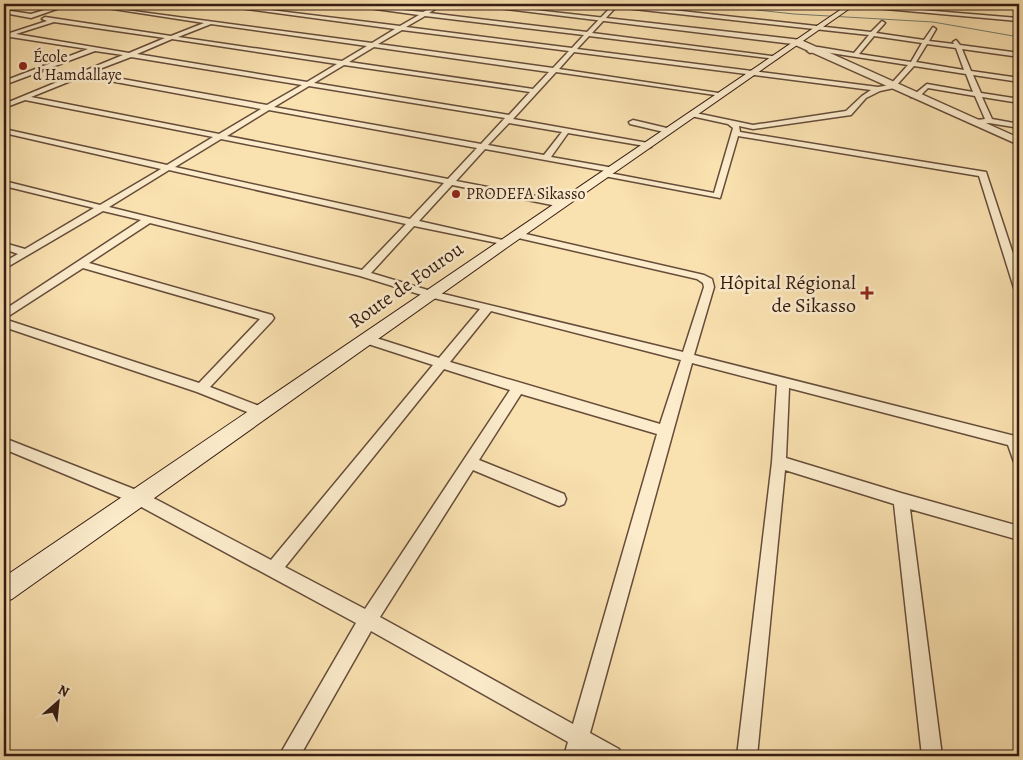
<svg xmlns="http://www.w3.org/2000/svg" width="1023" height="760" viewBox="0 0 1023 760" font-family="Alegreya,serif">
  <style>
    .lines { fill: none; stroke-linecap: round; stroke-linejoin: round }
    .stream { stroke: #747d6e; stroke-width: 1 }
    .minor-casing { stroke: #664d3a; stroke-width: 3 }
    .tertiary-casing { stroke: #664d3a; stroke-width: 3 }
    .secondary-casing { stroke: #351c13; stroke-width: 2 }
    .trunk-casing { stroke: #351c13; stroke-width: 3 }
    .minor { fill: #fceccc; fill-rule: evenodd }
    .tertiary { fill: #fceccc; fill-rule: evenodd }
    .secondary { fill: #fceccc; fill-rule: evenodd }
    .trunk { fill: #fae1b0; fill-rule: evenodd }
    .poi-dot { fill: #8f2418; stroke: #fceccc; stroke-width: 2 }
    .labels { text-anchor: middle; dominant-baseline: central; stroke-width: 5; stroke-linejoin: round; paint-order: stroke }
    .far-poi-label { font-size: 16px; fill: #351c13; stroke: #fceccc; text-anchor: start }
    .poi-label { font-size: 20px; fill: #351c13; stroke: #fceccc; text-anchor: end }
    .street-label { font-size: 20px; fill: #351c13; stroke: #fceccc }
  </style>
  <rect width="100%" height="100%" fill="#fae1b0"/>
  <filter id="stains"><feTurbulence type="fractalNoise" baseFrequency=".004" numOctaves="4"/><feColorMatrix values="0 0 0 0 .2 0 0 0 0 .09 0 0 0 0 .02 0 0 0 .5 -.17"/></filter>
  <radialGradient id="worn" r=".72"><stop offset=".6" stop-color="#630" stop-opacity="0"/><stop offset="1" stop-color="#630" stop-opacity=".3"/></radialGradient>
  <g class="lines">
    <path class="stream" d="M701,4L794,14L933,22L1019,37
      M4,14L32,17L76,4"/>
    <g class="minor-casing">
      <path id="minor" d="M65,4H71L31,18L4,13V10L31,14Z
        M81,4L372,43L395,29L209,4H221L400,26L419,15L339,4L423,12L438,4H443L429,13L587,32L611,7L599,4H618L871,32L882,21L885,23L876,33L924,40L933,27L936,29L929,41L954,44L953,42L956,40L960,45L1019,53V57L962,49L971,71L1019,78V82L973,75L981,93L1019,99V103L982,97L992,119L1019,124V128L989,123L977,124V120L985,119L975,96L928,88L920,96L911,97V95L916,93L927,84L973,92L966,74L914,66L894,88L880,91L866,98L851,115L753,129L739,126L740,132L986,172L1019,272V291L1014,288L979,176L738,136L720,198L604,176L600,174L604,172L714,193L733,128L728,124L691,116V112L753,125L846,111L862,96L871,90L574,52L559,69L725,94L722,96L556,72L513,119L648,143H651V147L568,133L551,157L614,168L615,170L611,172L485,149L456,181L562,201L566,204L562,207L452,185L419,221L507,241V245L414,226L371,273L431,291L683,352L704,287L703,283L697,279L514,237L512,235L517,232L704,275L712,279L714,287L694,355L1019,437V464L1014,462L1008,445L789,388L786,458L901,493L1019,526V540L910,509L942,756H922L894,504L785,470L757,756H737L772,462L777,385L692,363L590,733L619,749L622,756H593L585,752L584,756H564L568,742L371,631L300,756H279L356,623L134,503L4,449V438L144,493L271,560L433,365L362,342L360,339L362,336H370L439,358L480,309L425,296L360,276L150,223L89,263L272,315L274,318L272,321L210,387L267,409L269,413L267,417L262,418L197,392L4,327V319L199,383L260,319L83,268L4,319V310L141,220L103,211L4,269V262L18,254L4,249V243L25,249L94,208L4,186V181L100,205L161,169L4,133V129L167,165L213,137L25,100L4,108V104L123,55L95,51L4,85V81L88,49L4,36V32L10,33L47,21L42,19L45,17L171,36L204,23ZM616,7L869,35L854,53L818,47L807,51L810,53L818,51L908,65L890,85L878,87L577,49L589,36L776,59L779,57L592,33ZM425,16L584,35L572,48L406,27ZM54,22L165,38L129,53L16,34ZM211,24L367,46L342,61L178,37ZM402,30L569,51L553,68L378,44ZM874,36L922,43L911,62L859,54ZM172,39L337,64L307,82L137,54ZM927,44L956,48L964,70L916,62ZM374,47L549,72L533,89L349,62ZM131,57L302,85L267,105L89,73ZM344,65L530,92L509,115L314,83ZM83,76L261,109L219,134L31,97ZM309,86L505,118L481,144L274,107ZM269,110L477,148L448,179L227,136ZM509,123L562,132L544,155L488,145ZM221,139L444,183L410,219L175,167ZM169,170L406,224L362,270L109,207ZM491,311L681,360L660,424L450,362ZM444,369L510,390L365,609L285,567ZM521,394L657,434L573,724L380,617L473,470L554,504L559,506L564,504L566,499L564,494L479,460Z
        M850,4L1019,18V21L852,6Z
        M633,120L671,129L672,131L668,133L630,124L629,122Z"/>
    </g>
    <g class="tertiary-casing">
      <path id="tertiary" d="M465,4H482L801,40L1019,138V145L793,44Z"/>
    </g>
    <g class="secondary-casing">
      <path id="secondary" d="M849,4H856L509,246L12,599L4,602V577Z"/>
    </g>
    <g class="trunk-casing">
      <path id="trunk" d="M993,4H1019V8L997,6Z"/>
    </g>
    <use href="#minor" class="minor"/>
    <use href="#tertiary" class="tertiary"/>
    <use href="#secondary" class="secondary"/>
    <use href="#trunk" class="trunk"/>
  </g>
  <g class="poi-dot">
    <circle cx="23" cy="66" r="5"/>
    <circle cx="456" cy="194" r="5"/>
    <path d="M864.5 285.5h5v5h5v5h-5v5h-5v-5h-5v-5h5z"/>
  </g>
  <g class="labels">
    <g class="far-poi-label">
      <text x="33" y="57">École<tspan x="33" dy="18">d'Hamdallaye</tspan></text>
      <text x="466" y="194">PRODEFA Sikasso</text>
    </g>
    <g class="poi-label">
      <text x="856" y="282">Hôpital Régional<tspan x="856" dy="23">de Sikasso</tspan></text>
    </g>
    <g class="street-label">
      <text transform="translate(406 285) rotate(-35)">Route de Fourou</text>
    </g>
  </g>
  <rect width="1023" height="760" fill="none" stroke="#fae1b0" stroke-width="20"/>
  <rect x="5" y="5" width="1013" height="750" fill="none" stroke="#351c13" stroke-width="2.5"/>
  <rect x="10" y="10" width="1003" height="740" fill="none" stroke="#351c13"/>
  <g transform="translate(58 702) rotate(27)" stroke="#fceccc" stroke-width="4" paint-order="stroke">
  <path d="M0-4L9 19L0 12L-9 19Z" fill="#351c13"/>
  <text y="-8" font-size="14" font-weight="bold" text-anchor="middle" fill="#351c13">N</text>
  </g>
  <rect width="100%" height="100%" filter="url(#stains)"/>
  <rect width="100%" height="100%" fill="url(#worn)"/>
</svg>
